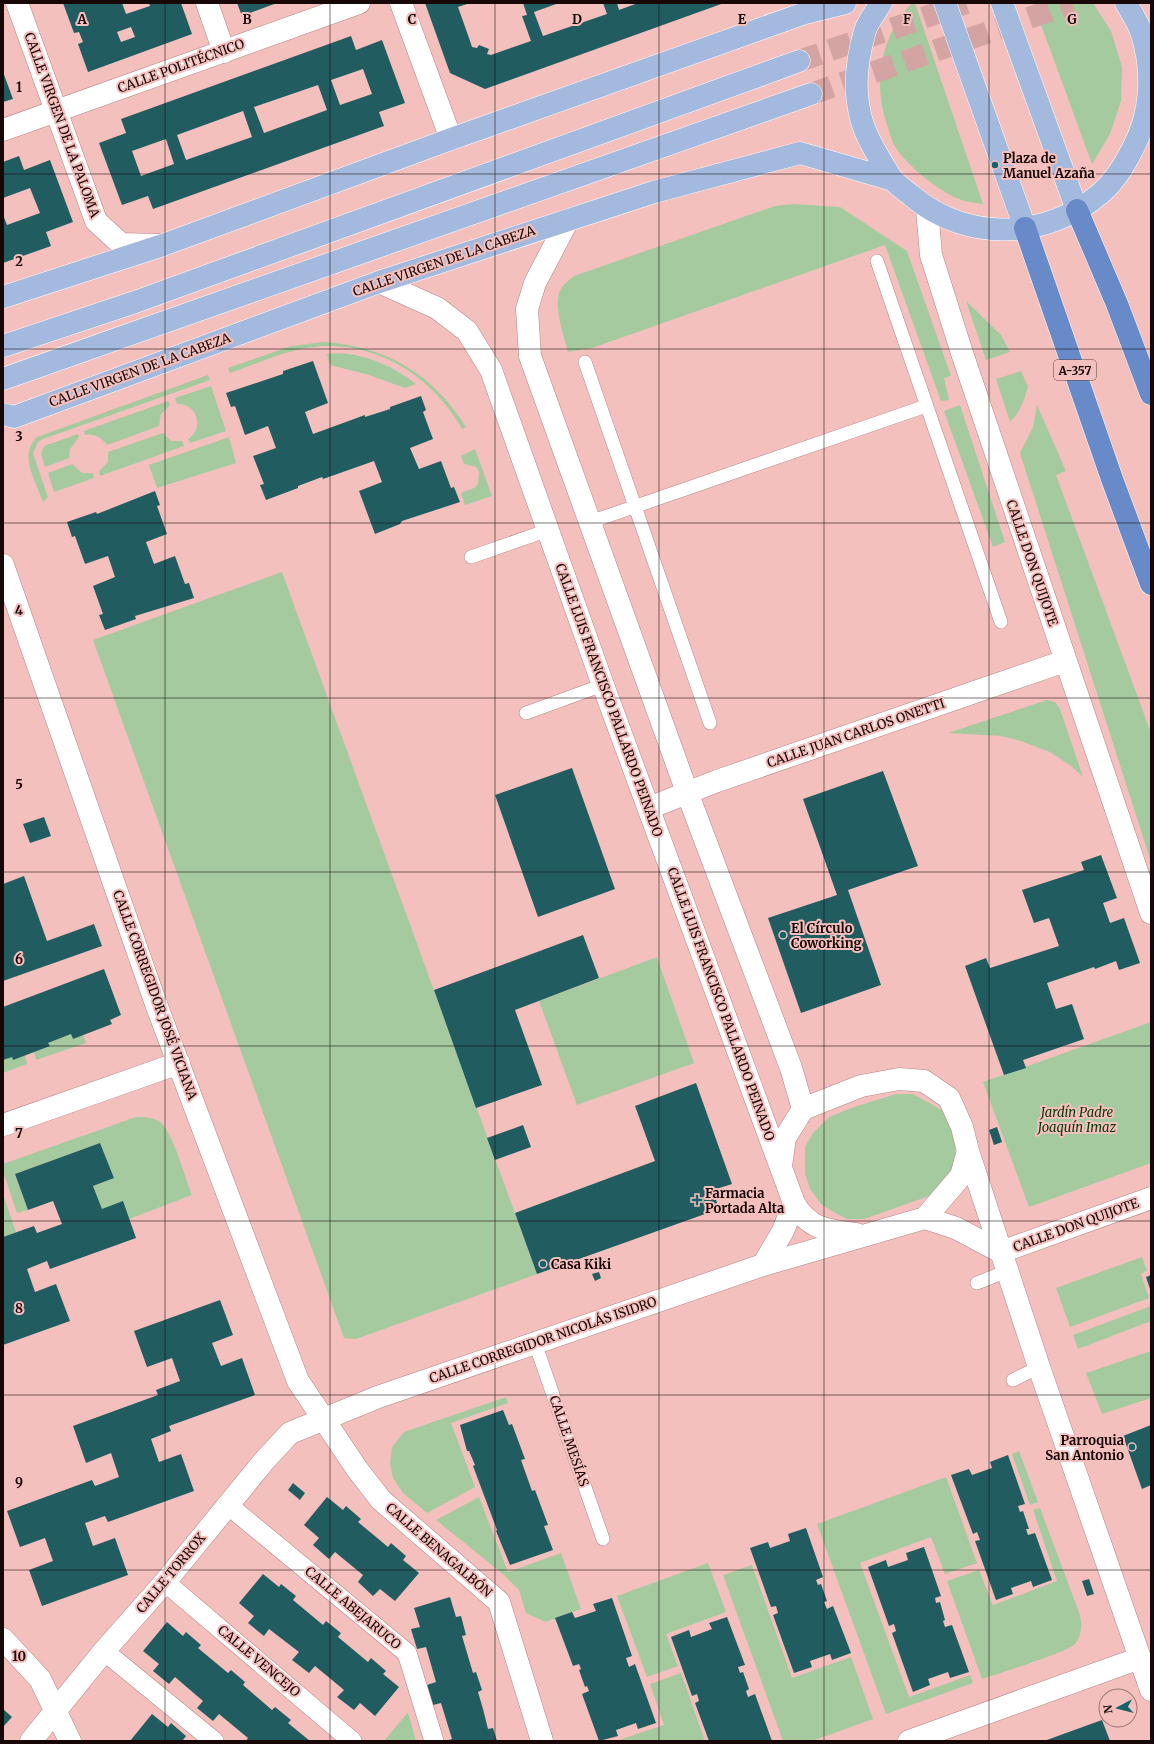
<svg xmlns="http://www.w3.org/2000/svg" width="1154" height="1744" viewBox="0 0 1154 1744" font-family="Merriweather,serif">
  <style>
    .green { fill: #a5caa0 }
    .building { fill: #215c61; fill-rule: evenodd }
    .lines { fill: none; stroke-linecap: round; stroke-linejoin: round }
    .primary-tunnel { stroke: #d3a4a2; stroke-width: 22; stroke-dasharray: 22 11; stroke-linecap: butt }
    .service-casing { stroke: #b58482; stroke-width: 14 }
    .pedestrian-casing { stroke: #b58482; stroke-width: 20 }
    .minor-casing { stroke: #b58482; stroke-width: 23 }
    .primary-casing { stroke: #fff; stroke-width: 23 }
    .motorway-casing { stroke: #fff; stroke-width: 23 }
    .service { stroke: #fff; stroke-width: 13 }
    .pedestrian { stroke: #fff; stroke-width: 19 }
    .minor { stroke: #fff; stroke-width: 22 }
    .primary { stroke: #a4b9de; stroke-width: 22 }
    .motorway { stroke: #688ac8; stroke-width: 22 }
    .grid { fill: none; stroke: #170707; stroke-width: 1; stroke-opacity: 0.55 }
    .poi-dot { fill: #146368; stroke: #f4c0bd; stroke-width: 1.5 }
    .labels { text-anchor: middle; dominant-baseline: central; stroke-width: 4; stroke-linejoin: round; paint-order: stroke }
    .shield { fill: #f4c0bd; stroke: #593e3e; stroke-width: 1 }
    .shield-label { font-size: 12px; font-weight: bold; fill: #170707 }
    .street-label { font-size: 13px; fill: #170707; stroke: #f4c0bd }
    .poi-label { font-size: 13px; font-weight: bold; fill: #170707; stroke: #f4c0bd; text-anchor: start }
    .park-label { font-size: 13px; font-style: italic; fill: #073703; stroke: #f4c0bd }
    .grid-label { font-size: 13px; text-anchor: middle; font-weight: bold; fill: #170707; stroke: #f4c0bd; stroke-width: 4; stroke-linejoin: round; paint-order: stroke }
  </style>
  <rect width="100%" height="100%" fill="#f4c0bd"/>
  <path class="green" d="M912,3H915L983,204C975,203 966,202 959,199C937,190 906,165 894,145C891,140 890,133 888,128C872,84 880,37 912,3Z
    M1033,3H1093L1111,31L1122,67L1121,101L1110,134L1092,164Z
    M793,204L840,207L907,251L951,376L944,378L949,400L941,401L885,245L592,348L568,352C564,336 551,301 562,287C565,283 570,279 574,276L775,206Z
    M966,301L1001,335L1010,352L986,360Z
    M324,342C386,346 433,374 466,427L462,429C429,370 362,332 293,351C272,356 251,366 230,373L228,368L291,346Z
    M327,354C357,350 392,365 416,384L405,388L369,375L330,365Z
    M1021,371L1028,387C1024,401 1020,412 1010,422L996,379Z
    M208,375L210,380L43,439L38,442L33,453L48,497L43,502C36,481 18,455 37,437Z
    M211,386L226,431L190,443L188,439C205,429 197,402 177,404L175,398Z
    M168,401L170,405L161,414L159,426L107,445C102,438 94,433 85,435L84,431Z
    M960,405L1005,542L993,547L944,411Z
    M1037,405L1066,471L1056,475L1151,733V862L1020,453L1033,427Z
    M163,433L171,441H182L184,446L100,476L99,471L108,462V452Z
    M78,434L79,437L70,449L69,458L45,467L41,454L44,446Z
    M229,437L236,463L157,488L149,465Z
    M475,449L492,496L465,505L461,493L474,488L478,484L479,472L476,467L464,464L461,456Z
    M72,464L82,473H93L94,478L54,492L48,473Z
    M282,572L537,1274L356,1339L344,1338L93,640Z
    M1047,700L1055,702L1060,709L1083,777L1071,766L1050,752L1021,741L1001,736L948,733Z
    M657,957L694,1063L577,1105L539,1001Z
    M1151,1022V1163L1029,1207L983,1082Z
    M71,1034L73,1039L83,1035L86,1043L36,1060L34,1052L49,1046L48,1043Z
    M25,1055L27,1064L3,1073V1060L12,1057L13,1059Z
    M896,1094H913L942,1110L955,1137V1157L952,1169L935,1194L864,1219H847L835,1213L821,1204L810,1189L805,1174V1147L813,1133L829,1117L854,1107Z
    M136,1117C144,1117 153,1117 160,1122C173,1132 185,1178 192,1195L129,1219L102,1209L93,1186L114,1178L100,1143L15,1174L28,1210L17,1213L3,1171V1164Z
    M3,1194L16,1232L3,1237Z
    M1142,1257L1147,1270L1141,1274L1149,1298L1070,1327L1056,1288Z
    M1151,1306V1321L1078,1349L1073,1335Z
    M1151,1351V1398L1102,1414L1086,1373Z
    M506,1397L508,1403L451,1423L475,1487L427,1513L403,1493L393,1478L390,1464L392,1447L404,1432Z
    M1019,1451L1038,1502L1030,1505L1012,1454Z
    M946,1477L977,1563L945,1574L931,1537L860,1563L909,1697L970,1675L973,1683L886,1714L817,1524Z
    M479,1497L508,1572L561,1553L581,1609L546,1622L526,1613L519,1590L503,1574L436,1520Z
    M1040,1508L1080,1615C1082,1625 1082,1635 1075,1644C1068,1652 997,1674 982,1679L947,1581L979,1570L993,1605L1057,1581L1033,1510Z
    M708,1563L726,1612L666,1634L678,1666L647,1677L617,1596Z
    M752,1565L792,1678L851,1657L873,1719L812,1741H783L723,1575Z
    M681,1673L705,1741H616L664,1725L650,1684Z
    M408,1712L416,1741H384Z"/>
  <path class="building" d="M63,3H122L126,14L150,6L149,3H181L192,34L88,72L78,44L83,42L79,32L74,33ZM131,27L135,37L121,42L117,32Z
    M237,3H277L242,16Z
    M425,3H470L458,7L469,38L472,47L477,48L479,45L489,49L487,54L491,55L531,41L522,16L527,15L523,3H559L534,12L543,36L607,14L603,3H617L619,10L638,3H724L485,89L450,73Z
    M351,36L356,50L382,40L405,103L379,112L384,126L153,209L148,196L122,205L99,143L126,133L121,119ZM363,69L372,94L340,105L331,80ZM318,85L327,110L264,133L254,107ZM243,111L252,137L186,160L177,135ZM166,139L174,164L141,176L132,151Z
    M3,72L13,99L3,102Z
    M19,156L24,170L50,160L73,222L46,232L51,246L3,263V215L7,225L40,213L30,188L3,198V162Z
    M313,361L328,403L305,412L313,434L365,415V417L390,409V407L421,396L426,410L423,412L433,439L410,448L419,469L441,461L451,488L454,487L460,502L402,521L400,524L375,534L359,491L382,482L374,461L323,479L322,477L298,486V488L266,500L260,485L264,484L253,456L276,448L268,426L245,435L235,406L231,407L226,393L283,374V371Z
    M155,491L160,505L157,506L167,534L146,542L154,564L175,556L185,584L189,583L194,598L135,616L136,619L105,630L99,615L103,614L93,586L115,577L108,556L85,564L75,536L72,537L67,522L96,512L97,514Z
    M572,768L615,889L538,917L495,795Z
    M883,771L918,866L848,890L881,985L801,1013L768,918L837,895L803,799Z
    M44,817L51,836L30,843L23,824Z
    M1101,855L1117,898L1103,903L1110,923L1124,918L1140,963L1119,970L1116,961L1095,969L1094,967L1047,983L1056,1009L1072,1004L1084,1039L1023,1060L1026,1068L1004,1075L965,966L986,958L990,968L1059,946L1049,918L1034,923L1022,890L1084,870L1081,862Z
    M24,876L47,941L94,924L102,946L3,981V884Z
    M583,935L599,978L515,1010L542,1085L476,1108L434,990Z
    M104,969L121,1015L110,1020L112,1024L73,1039L71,1034L48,1043L50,1046L13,1060L12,1057L3,1060V1007Z
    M696,1083L732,1184L713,1190L719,1209L537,1274L515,1213L655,1161L635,1106Z
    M523,1125L531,1147L495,1160L487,1138Z
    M997,1127L1002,1142L994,1145L989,1130Z
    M100,1143L114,1178L93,1186L102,1209L123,1201L136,1238L50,1269L47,1261L27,1269L35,1292L56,1284L70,1321L3,1345V1237L34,1226L37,1233L62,1224L53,1201L28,1210L15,1174Z
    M599,1272L601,1278L595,1281L592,1274Z
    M1151,1275V1292L1146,1277Z
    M220,1300L233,1335L212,1343L221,1366L242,1358L255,1395L169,1426L171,1431L151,1439L159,1462L181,1454L194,1491L108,1522L105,1516L85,1523L93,1546L115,1538L128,1575L42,1606L29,1570L53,1561L45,1538L20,1547L7,1511L92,1480L95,1486L119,1477L111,1453L86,1463L73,1426L158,1395L156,1390L180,1381L172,1358L147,1367L134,1331Z
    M503,1410L509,1425L512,1424L525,1459L521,1460L532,1491L535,1490L548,1525L544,1526L553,1550L510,1565L496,1531L497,1530L473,1466L475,1465L469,1451H467L460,1425Z
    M1151,1425V1485L1142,1489L1123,1436Z
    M1008,1455L1025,1504L1018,1506L1020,1512L1023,1511L1029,1529H1026L1028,1535L1035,1533L1052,1580L1033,1587L1031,1581L1011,1588L1013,1594L996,1600L975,1541L980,1540L977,1532L973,1534L951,1475L969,1469L972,1475L992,1468L990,1462Z
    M293,1483L305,1493L300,1500L288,1490Z
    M327,1497L343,1510L346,1506L361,1519L358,1522L388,1547L391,1543L406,1556L403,1560L419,1573L395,1601L380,1589L373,1596L358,1582L363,1575L335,1552L329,1559L313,1545L319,1538L304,1525Z
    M806,1528L823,1577L816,1580L818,1585L821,1584L827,1601L824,1602L827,1609L833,1606L851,1653L832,1660L830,1654L810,1661L812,1667L794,1673L773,1615L778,1613L776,1606L771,1607L750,1548L768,1542L770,1548L790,1541L788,1534Z
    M924,1547L941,1596L935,1598L936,1603L940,1602L945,1620L943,1621L945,1627L952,1625L969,1672L950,1678L948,1672L928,1679L930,1685L913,1692L892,1633L896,1631L894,1624L889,1626L868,1567L886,1560L888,1567L908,1560L906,1553Z
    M263,1574L279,1587L281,1584L296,1596L293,1600L323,1625L326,1621L341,1633L338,1637L368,1662L371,1658L386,1671L383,1674L399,1687L375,1716L360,1703L354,1710L337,1697L344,1690L332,1680L315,1666L309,1673L292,1660L299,1652L269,1629L264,1636L248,1623L254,1616L239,1603Z
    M1089,1579L1094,1594L1087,1596L1082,1581Z
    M450,1597L456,1617L461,1616L466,1635L462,1636L473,1673L476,1672L482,1690L478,1692L483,1709L488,1729L493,1728L497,1741H445L452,1739L441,1703L433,1705L427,1685L436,1682L426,1647L417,1649L411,1629L420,1627L414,1608Z
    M612,1598L632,1656L626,1658L629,1667L635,1664L656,1723L638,1729L636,1723L616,1730L618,1736L599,1741L582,1694L589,1691L587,1686L585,1687L579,1670L581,1669L579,1664L573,1666L555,1618L572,1612L575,1618L596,1611L593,1604Z
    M727,1617L745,1665L738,1667L740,1673L743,1672L749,1689L746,1691L748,1697L755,1694L772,1741H709L695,1703L699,1701L697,1694L692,1696L671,1637L689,1630L691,1637L712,1629L709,1623Z
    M167,1622L183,1636L186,1632L201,1645L198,1648L228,1673L231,1670L245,1682L243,1685L272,1710L275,1707L291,1720L288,1723L310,1741H246L248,1738L219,1714L213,1721L197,1708L203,1701L175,1677L169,1684L153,1671L159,1664L143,1651Z
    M3,1709L12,1717L3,1727Z
    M152,1714L168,1727L171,1723L186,1736L183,1740L184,1741H130Z
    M1102,1720L1110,1741H1044Z"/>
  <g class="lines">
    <path class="primary-tunnel" d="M799,61L966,3
      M811,94L1072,3"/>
    <g class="service-casing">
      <path id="service" d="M877,261L1001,622
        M585,362L710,723
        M590,522L926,406
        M471,557L548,530
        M526,713L603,685
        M977,1283L1007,1271
        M535,1343L603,1539
        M1013,1380L1039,1367"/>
    </g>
    <g class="pedestrian-casing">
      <path id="pedestrian" d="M228,1505L407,1653L434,1741
        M165,1582L352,1741
        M104,1651L214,1741"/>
    </g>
    <g class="minor-casing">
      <path id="minor" d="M17,3L96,221L121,244L160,245
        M207,3L224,52
        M401,3L451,139
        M3,130L359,3
        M927,209L931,255L962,353L1151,913
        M568,220L535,283L527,309L530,356L687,792L791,1068L803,1109
        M379,282L437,308L467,331L491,370L603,685L794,1203C808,1229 829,1231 856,1234
        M3,565L156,1004L298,1381L357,1469L381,1500L499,1602L542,1741
        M649,808L717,781L1065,661
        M3,1125L179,1063
        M781,1166L785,1138L803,1109L861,1086L899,1079L924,1081L949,1098L962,1127L968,1151L1039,1367L1151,1690
        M925,1218L956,1228L1001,1252
        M1001,1252L1151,1198
        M763,1265L783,1231L794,1203
        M3,1639L40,1679L70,1741
        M31,1741L104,1651L165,1582L264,1461L290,1433L378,1397L763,1265L925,1218L961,1176L968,1151
        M909,1741L1140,1658"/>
    </g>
    <g class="primary-casing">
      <path id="primary" d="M881,3C876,12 868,21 865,31C858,55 854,84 859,109C862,128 871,144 881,161C885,167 888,174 893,180C898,186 906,191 912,196C966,242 1047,240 1101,193C1115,181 1124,166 1132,150C1152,113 1154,71 1141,31C1137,21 1131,12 1126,3
        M945,3L1025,228
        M1002,3L1077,210
        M3,297L163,245L451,139L805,13L845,3
        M3,346L135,302L799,61
        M3,379L811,94
        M3,414L14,417L379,282L654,192L800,153L893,180"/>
    </g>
    <g class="motorway-casing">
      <path id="motorway" d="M1077,210L1117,304L1151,394
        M1025,228L1112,479L1151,584"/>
    </g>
    <use href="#service" class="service"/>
    <use href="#pedestrian" class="pedestrian"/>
    <use href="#minor" class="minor"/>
    <use href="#primary" class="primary"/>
    <use href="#motorway" class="motorway"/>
  </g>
  <path class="grid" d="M165,3V1741M330,3V1741M495,3V1741M659,3V1741M824,3V1741M989,3V1741M3,174H1151M3,349H1151M3,523H1151M3,698H1151M3,872H1151M3,1046H1151M3,1221H1151M3,1395H1151M3,1570H1151"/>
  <g class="poi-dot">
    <circle cx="995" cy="165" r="4"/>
    <circle cx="783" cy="935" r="4"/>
    <path d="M695 1194h4v4h4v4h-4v4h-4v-4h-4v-4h4z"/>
    <circle cx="543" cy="1264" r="4"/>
    <circle cx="1132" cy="1447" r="4"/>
  </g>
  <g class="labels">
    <rect class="shield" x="1054" y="360" width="42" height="20" rx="3"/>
    <g class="shield-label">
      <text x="1075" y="370">A-357</text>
    </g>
    <g class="street-label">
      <text transform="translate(181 66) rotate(-20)">CALLE POLITÉCNICO</text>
      <text transform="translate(62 125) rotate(70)">CALLE VIRGEN DE LA PALOMA</text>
      <text transform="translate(444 261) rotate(-19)">CALLE VIRGEN DE LA CABEZA</text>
      <text transform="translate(140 370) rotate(-20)">CALLE VIRGEN DE LA CABEZA</text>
      <text transform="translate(1032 563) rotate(71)">CALLE DON QUIJOTE</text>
      <text transform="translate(609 700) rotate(70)">CALLE LUIS FRANCISCO PALLARDO PEINADO</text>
      <text transform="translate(856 733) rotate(-19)">CALLE JUAN CARLOS ONETTI</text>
      <text transform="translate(155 995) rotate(70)">CALLE CORREGIDOR JOSÉ VICIANA</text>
      <text transform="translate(721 1004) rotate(70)">CALLE LUIS FRANCISCO PALLARDO PEINADO</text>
      <text transform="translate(1076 1225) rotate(-20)">CALLE DON QUIJOTE</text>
      <text transform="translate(543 1340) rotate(-19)">CALLE CORREGIDOR NICOLÁS ISIDRO</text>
      <text transform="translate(569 1441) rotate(71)">CALLE MESÍAS</text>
      <text transform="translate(439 1550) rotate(41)">CALLE BENAGALBÓN</text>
      <text transform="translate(171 1573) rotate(-50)">CALLE TORROX</text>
      <text transform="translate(353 1608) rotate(40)">CALLE ABEJARUCO</text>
      <text transform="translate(259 1661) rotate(40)">CALLE VENCEJO</text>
    </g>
    <g class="poi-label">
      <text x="1003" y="158">Plaza de<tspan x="1003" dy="15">Manuel Azaña</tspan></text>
      <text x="791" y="928">El Círculo<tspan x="791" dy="15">Coworking</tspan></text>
      <text x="705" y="1193">Farmacia<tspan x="705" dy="15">Portada Alta</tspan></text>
      <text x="551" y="1264">Casa Kiki</text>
      <text x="1124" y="1440" text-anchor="end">Parroquia<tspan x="1124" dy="15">San Antonio</tspan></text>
    </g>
    <g class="park-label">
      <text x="1077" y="1112">Jardín Padre<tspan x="1077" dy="15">Joaquín Imaz</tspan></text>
    </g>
  </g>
  <g class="grid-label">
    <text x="82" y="24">A</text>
    <text x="247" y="24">B</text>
    <text x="412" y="24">C</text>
    <text x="577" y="24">D</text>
    <text x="742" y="24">E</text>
    <text x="907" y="24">F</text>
    <text x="1072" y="24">G</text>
    <text x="19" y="92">1</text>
    <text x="19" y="266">2</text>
    <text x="19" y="441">3</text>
    <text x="19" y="615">4</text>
    <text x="19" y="789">5</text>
    <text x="19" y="964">6</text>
    <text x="19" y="1138">7</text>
    <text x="19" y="1313">8</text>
    <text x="19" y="1487">9</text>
    <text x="19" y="1661">10</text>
  </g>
  <rect width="1154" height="1744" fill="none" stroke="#170707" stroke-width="8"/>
  <g transform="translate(1118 1708) rotate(263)"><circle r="19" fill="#f4c0bd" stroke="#9c7674"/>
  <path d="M0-3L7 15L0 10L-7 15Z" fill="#146368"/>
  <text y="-6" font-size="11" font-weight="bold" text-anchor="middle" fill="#170707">N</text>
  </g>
</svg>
